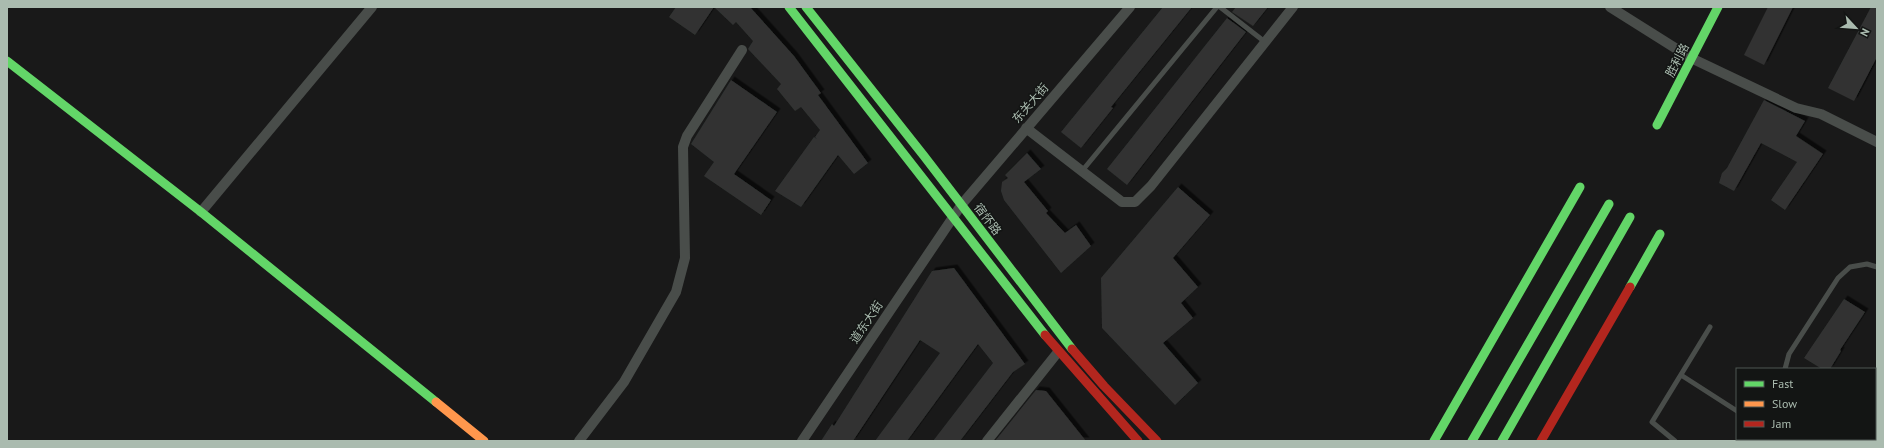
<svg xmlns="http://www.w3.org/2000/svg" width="1884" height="448" viewBox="0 0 1884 448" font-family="'PT Sans','Noto Sans SC',sans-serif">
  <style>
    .building { fill: #313332; filter: url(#shadow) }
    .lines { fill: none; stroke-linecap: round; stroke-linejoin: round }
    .lane { stroke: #494d4a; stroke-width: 5 }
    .street { stroke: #494d4a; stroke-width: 10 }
    .fast { stroke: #63d668; stroke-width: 9 }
    .slow { stroke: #ff974d; stroke-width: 9 }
    .jam { stroke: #b3261e; stroke-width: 9 }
    .labels { text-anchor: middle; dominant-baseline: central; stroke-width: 3; stroke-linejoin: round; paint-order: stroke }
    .street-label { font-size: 12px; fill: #aabbaf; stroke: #131514 }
  </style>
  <defs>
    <filter id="shadow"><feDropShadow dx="3.5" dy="-3.5" stdDeviation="0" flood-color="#0009"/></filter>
  </defs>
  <rect width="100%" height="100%" fill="#191919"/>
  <path class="building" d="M676,7H714L695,35L669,17Z
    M714,7H750L794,56L821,93L818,95L868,163L854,174L838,155L801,207L775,191L814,137L817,139L815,137L820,130L801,107L795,111L777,89L781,84L748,49L753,41L736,22L733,25Z
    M1163,7H1192L1111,107L1113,108L1081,148L1061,132Z
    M1236,7H1268L1253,26L1232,12Z
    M1768,7H1793L1764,65L1744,55Z
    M1871,7H1877V57L1854,101L1828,88Z
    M1227,18L1246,32L1127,185L1107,169Z
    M731,80L777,112L734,174L771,200L761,215L704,176L714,162L691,144Z
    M1764,100L1805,121L1796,136L1823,154L1785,210L1771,200L1797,162L1761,143L1734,191L1719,183L1722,173L1727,168Z
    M1027,153L1041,169L1024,182L1048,211L1046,213L1065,233L1076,225L1091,246L1061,273L1004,200L1001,191L1002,182L1008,178L1005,175Z
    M1178,187L1210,215L1173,258L1198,287L1181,303L1193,318L1163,343L1198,383L1175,405L1102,328L1101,278Z
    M954,268L1025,364L1013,372L960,441H933L993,363L978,344L907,441H875L940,353L920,340L853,441H821L832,424L834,426L932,271Z
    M1844,299L1865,312L1840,350L1841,351L1830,369H1822L1804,358Z
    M1036,390L1046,391L1086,441H995Z"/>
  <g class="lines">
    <path class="lane" d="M1220,7L1265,42
      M1082,171L1217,7
      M1785,369L1789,354L1838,278L1850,267L1867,264L1877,267
      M1681,375L1737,411
      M1780,439L1783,441
      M1787,439L1788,441
      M1675,441L1652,422L1710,327"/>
    <path class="street" d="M1610,7L1691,58L1796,108L1821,114L1877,142
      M1026,128L1122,202H1135L1151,186L1293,7
      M201,212L372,7
      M579,441L624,382L676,292L685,258L683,147L687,136L742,50
      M802,441L962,204L1130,7
      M987,441L1058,352"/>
    <path class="fast" d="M789,7L1045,335
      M806,7L924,156L1072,349
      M7,61L201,212L436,402
      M1657,125L1718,7
      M1630,287L1660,234
      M1434,441L1580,187
      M1472,441L1609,204
      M1502,441L1630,217"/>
    <path class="slow" d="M436,402L484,441"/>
    <path class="jam" d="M1045,335L1138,441
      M1072,349L1104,386L1157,441
      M1541,441L1630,287"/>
  </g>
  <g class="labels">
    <g class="street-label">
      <text transform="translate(1677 60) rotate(-63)">胜利路</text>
      <text transform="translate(1030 103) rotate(-49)">东关大街</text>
      <text transform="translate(988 219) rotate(53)">宿怀路</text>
      <text transform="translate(866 322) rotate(-56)">道东大街</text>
    </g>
  </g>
  <rect width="1884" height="448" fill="none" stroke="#aabbaf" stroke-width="16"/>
  <rect x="1736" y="368" width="140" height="72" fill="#131514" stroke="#4f5752"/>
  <rect x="1744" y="381" width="20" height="6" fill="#63d668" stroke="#4f5752"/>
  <text x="1772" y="388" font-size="12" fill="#aabbaf">Fast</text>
  <rect x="1744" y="401" width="20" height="6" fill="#ff974d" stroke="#4f5752"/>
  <text x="1772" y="408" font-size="12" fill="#aabbaf">Slow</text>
  <rect x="1744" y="421" width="20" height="6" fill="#b3261e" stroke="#4f5752"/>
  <text x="1772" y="428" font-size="12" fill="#aabbaf">Jam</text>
  <g transform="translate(1856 28) rotate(116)" stroke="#131514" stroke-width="3" paint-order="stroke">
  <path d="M0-3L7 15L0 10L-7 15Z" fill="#aabbaf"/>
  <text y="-6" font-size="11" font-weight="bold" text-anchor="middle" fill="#aabbaf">N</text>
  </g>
</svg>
